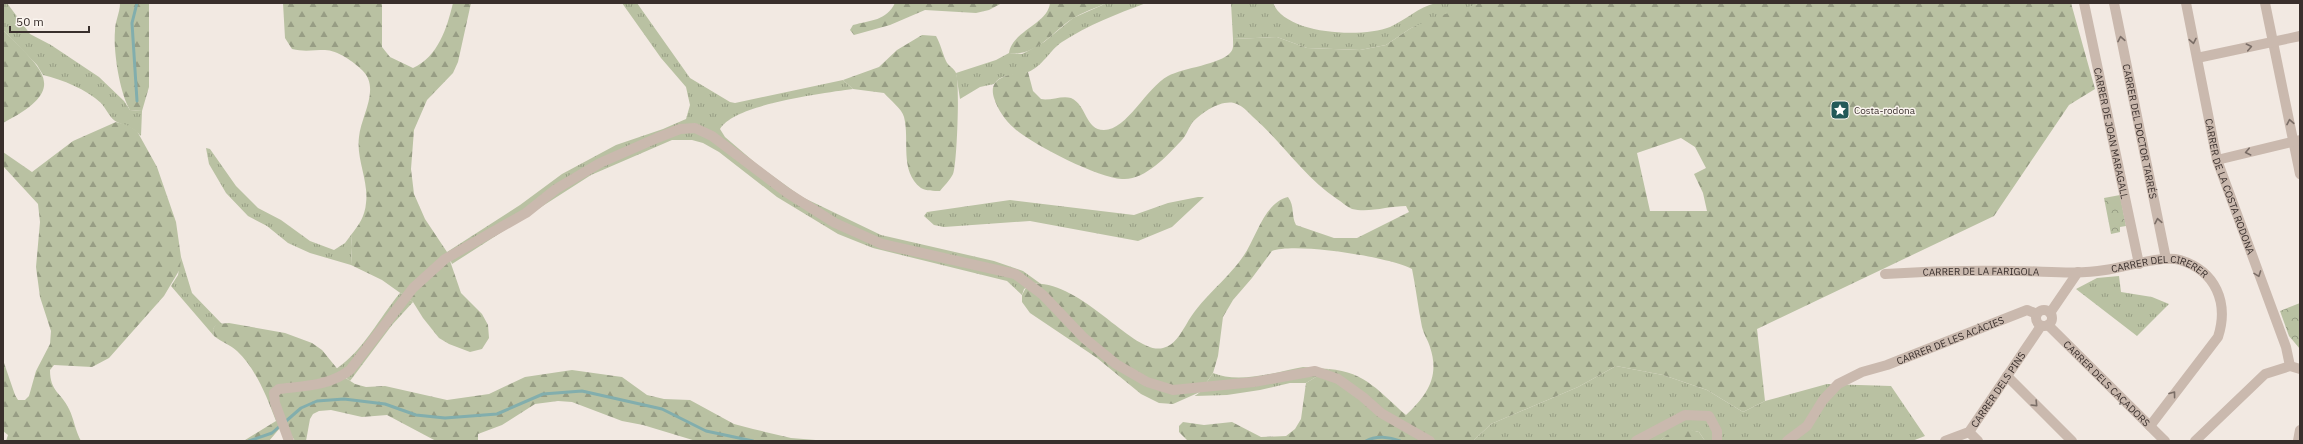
<svg xmlns="http://www.w3.org/2000/svg" width="2303" height="444" viewBox="0 0 2303 444" font-family="'IBM Plex Sans',sans-serif">
  <style>
    .grass { fill: url(#grass-tufts) }
    .forest { fill: url(#forest-firs); fill-rule: evenodd }
    .park { fill: url(#park-crowns) }
    .lines { fill: none; stroke-linecap: round; stroke-linejoin: round }
    .stream { stroke: #82aead; stroke-width: 3 }
    .minor { stroke: #cab9ae; stroke-width: 10 }
    .oneway { stroke: #7a6d66 }
    .labels { text-anchor: middle; dominant-baseline: central; stroke-width: 3; stroke-linejoin: round; paint-order: stroke }
    .poi-label { font-size: 10px; fill: #392f2c; stroke: #faf4ee; text-anchor: start }
    .street-label { font-size: 10px; fill: #392f2c; stroke: #faf4ee }
  </style>
  <defs>
    <pattern id="grass-tufts" width="24" height="20" patternUnits="userSpaceOnUse"><rect width="24" height="20" fill="#b9c1a2"/><path d="M3 7l-1-3M5 7V3M7 7l1-3M15 17l-1-3M17 17v-4M19 17l1-3" fill="none" stroke="#979d84"/></pattern>
    <pattern id="forest-firs" width="22" height="20" patternUnits="userSpaceOnUse"><rect width="22" height="20" fill="#b9c1a2"/><path d="M5 1l3.5 6h-7zM16 11l3.5 6h-7z" fill="#979d84"/></pattern>
    <pattern id="park-crowns" width="20" height="18" patternUnits="userSpaceOnUse"><rect width="20" height="18" fill="#b9c1a2"/><path d="M2 6a3 3 0 1 1 6 0M12 15a3 3 0 1 1 6 0" fill="none" stroke="#979d84"/></pattern>
  </defs>
  <rect width="100%" height="100%" fill="#f2e9e2"/>
  <path class="grass" d="M3,3H7L30,34L51,45L99,77L124,101L130,110L142,111L141,136C133,127 126,126 117,122C110,119 106,108 101,103C86,89 63,80 43,75L37,65L3,30Z
    M622,3H637L690,78L730,102L735,103L843,80L853,89C824,93 734,104 720,129L725,137L759,166L802,197L881,235L994,261L1023,271L1041,284L1034,283L1024,289L1022,295L1007,281L873,248L838,234L777,197L719,152L703,143L692,140H672L591,175L452,264L447,252L520,205L562,174L616,145L663,129L686,119L690,105L686,87L661,58Z
    M1107,3H1146C1117,14 1088,25 1062,42C1050,50 1042,67 1028,72C1015,77 1003,72 994,84L980,87L960,99L956,73L996,60L1009,53L1022,54L1028,51L1044,42L1073,18Z
    M1231,3H1273C1286,35 1362,38 1390,27C1406,20 1418,7 1436,3C1449,0 1467,3 1481,3L1411,28L1386,45L1360,50L1307,48L1277,37L1233,39Z
    M206,148L210,149L236,186L258,208L281,220L310,241L334,250L345,243L351,235L352,247L351,265L310,253L288,243L267,226L248,216L226,193L209,164Z
    M1198,197H1204L1172,227L1138,241L1030,221L944,227L934,225L924,216L927,212L1010,200L1134,215L1168,203Z
    M181,257L192,293L222,324L216,325L213,329L214,336L171,286L178,275Z
    M2119,276L2121,292L2152,297L2169,304L2137,336L2076,289L2097,278Z
    M400,293L413,302L392,325L350,381L336,369C364,350 379,318 400,293Z
    M1616,366L1663,375L1707,390L1743,412L1765,401L1827,384L1891,386L1925,436L1912,441H1705L1699,432C1684,428 1671,432 1659,441H1473L1491,424L1578,387Z
    M1303,367L1329,369L1306,383H1290L1260,390L1227,395L1195,396L1200,392L1213,373C1239,384 1276,372 1303,367Z"/>
  <path class="forest" d="M120,3H149V87L142,111L130,110C120,94 113,51 115,31C115,21 120,13 120,3Z
    M283,3H382V47L390,57L413,68C438,57 447,28 453,3H471L458,62L453,73L427,100L414,130L411,169L414,194L425,219L447,252L461,293L482,314L488,325L489,338L482,349L470,352L449,344L439,338L423,318L413,302L382,280L351,265L352,248L351,235C359,225 365,216 366,203C369,181 356,159 359,137C361,116 381,88 362,70C354,62 337,50 325,50C313,50 304,52 292,49L285,38Z
    M895,3H1002L989,10L976,13L925,10L890,25L854,35L850,30L853,25C871,20 886,21 895,3Z
    M1050,3H1107C1095,8 1083,12 1072,19C1052,32 1036,57 1009,53C1012,31 1048,24 1050,3Z
    M1481,3H2071L2095,89L2069,105L1994,216L1757,329L1765,401L1743,412L1707,390L1663,375L1616,366L1578,387L1491,424L1473,441H1188L1179,432V426L1183,422L1204,425L1232,422L1261,437L1286,436L1295,429L1301,419L1306,383L1329,369C1366,372 1380,393 1406,415C1427,395 1440,377 1430,347C1428,340 1424,335 1422,327C1418,308 1416,288 1412,269C1390,257 1295,242 1272,251L1252,278L1233,300L1223,317L1218,356L1213,373L1200,392L1173,404L1159,403L1141,394L1097,358L1030,313L1022,302V295L1028,284C1080,276 1133,356 1163,348C1175,345 1180,334 1186,325C1200,299 1225,282 1242,258C1256,240 1263,203 1288,197C1295,206 1291,216 1296,225L1334,238H1357L1409,212L1406,206C1389,206 1369,213 1352,209C1347,207 1342,202 1337,199C1304,177 1283,143 1253,117C1247,111 1242,105 1234,103C1220,100 1201,113 1192,123C1188,129 1186,136 1181,141C1167,156 1144,181 1122,179C1098,178 1031,144 1014,128C1005,120 998,110 994,98C987,76 1012,74 1028,72L1033,91L1041,99C1050,101 1062,95 1071,98C1087,105 1085,130 1104,130C1127,130 1146,88 1168,76C1183,68 1221,64 1230,53C1234,49 1233,45 1233,39L1277,37L1307,48L1360,50L1386,45L1411,28L1439,16ZM1681,138L1695,147L1706,168L1694,174L1703,193L1707,211H1650L1637,153Z
    M3,30C43,71 71,88 3,123Z
    M922,35L936,36C941,45 942,52 946,61C948,66 954,68 956,73C960,81 957,166 953,174C950,180 944,186 940,191C934,191 926,191 921,188C899,171 910,140 904,117C902,109 890,100 884,93L853,89L843,80L879,67L897,50Z
    M116,122L127,125L137,131L157,167L176,222L181,257L180,269L164,296L109,358L92,367L54,365L50,370C50,392 61,392 69,409C74,419 75,430 81,441H6L8,435L3,431V360L15,395L18,400H25L29,396L36,371L50,344L51,331L40,297L36,267L40,222L38,204L3,166V152L32,172L73,141Z
    M229,323L285,333L312,343L322,350L344,377L355,384L366,387L385,386L447,400L489,394L525,377L572,370L622,377L647,395L664,399L690,400L734,424L753,429L791,438L828,441H696L643,425L622,421L572,402L558,401L535,404L502,425L478,434V441H436L387,415L362,417L331,410L319,411L313,414L310,419L306,441H295L288,430L280,428L269,441H233L245,440L276,421C267,397 256,369 237,351C231,345 221,342 214,336L213,329L216,324Z
    M1687,429L1699,432L1705,441H1659L1674,430Z"/>
  <path class="park" d="M2120,195L2126,226L2120,227V232L2111,234L2104,198Z
    M2300,303V349L2289,336L2280,311Z"/>
  <g class="lines">
    <path class="stream" d="M137,101L132,23L137,3
      M285,422L301,408L317,401L344,399L385,404L416,415L445,418L497,414L543,394L582,391L662,409L706,431L753,441
      M249,441L272,433L281,425
      M1366,441C1376,435 1390,437 1400,441"/>
    <g class="minor">
      <path id="s1" d="M2084,3L2139,264"/>
      <path id="s2" d="M2114,3L2166,259"/>
      <path id="s3" d="M2186,3L2217,160L2286,347L2290,366"/>
      <path d="M2265,3L2300,174"/>
      <path d="M2197,58L2300,36"/>
      <path d="M2217,160L2300,140"/>
      <path id="s4" d="M1885,274C1928,271 1971,270 2015,271C2045,271 2075,275 2105,270C2125,267 2162,255 2180,260C2216,271 2229,303 2218,337L2150,426"/>
      <circle cx="2044" cy="318" r="8"/>
      <path d="M2050,313L2078,272"/>
      <path id="s5" d="M2048,325L2165,441"/>
      <path d="M2007,376L2072,441"/>
      <path d="M1969,432L1978,441"/>
      <path d="M289,441L275,403L274,393L279,389C304,386 329,386 350,370L413,288L445,259L526,213L556,189L600,163L657,138L680,129L695,128L712,136L786,192L835,223L882,244L1015,274L1043,295L1084,338L1116,364L1147,382L1173,390L1254,382L1315,371L1338,379L1363,397L1381,413L1430,441"/>
      <path d="M1636,441L1685,415L1709,416L1717,431V441"/>
      <path id="s6" d="M1787,441L1807,426L1823,400L1838,384L1862,372L1887,365L2027,310L2037,314"/>
      <path id="s7" d="M1945,441L1969,432L2041,326"/>
      <path d="M2195,441L2265,374L2290,366L2300,369"/>
      <path d="M2298,441L2300,430"/>
    </g>
  </g>
  <defs><path id="oneway-chevron" d="M-2-3.5L2.5 0L-2 3.5" fill="none" stroke-width="1.6" stroke-linecap="round" stroke-linejoin="round"/></defs>
  <g class="oneway">
    <use href="#oneway-chevron" transform="translate(2121 39) rotate(-101)"/>
    <use href="#oneway-chevron" transform="translate(2193 41) rotate(79)"/>
    <use href="#oneway-chevron" transform="translate(2249 47) rotate(-12)"/>
    <use href="#oneway-chevron" transform="translate(2290 122) rotate(-101)"/>
    <use href="#oneway-chevron" transform="translate(2248 152) rotate(167)"/>
    <use href="#oneway-chevron" transform="translate(2158 221) rotate(-101)"/>
    <use href="#oneway-chevron" transform="translate(2258 274) rotate(70)"/>
    <use href="#oneway-chevron" transform="translate(2173 394) rotate(-53)"/>
    <use href="#oneway-chevron" transform="translate(2035 404) rotate(46)"/>
  </g>
  <defs>
    <g id="sight-square" transform="scale(1)"><rect x="-9" y="-9" width="18" height="18" rx="4" fill="#235959" stroke="#faf4ee"/><path d="M0-6L1.8-2.2L6-1.7L2.9 1.2L3.7 5.4L0 3.3L-3.7 5.4L-2.9 1.2L-6-1.7L-1.8-2.2Z" fill="#fff"/></g>
  </defs>
  <g fill-rule="evenodd">
    <use href="#sight-square" x="1840" y="110"/>
  </g>
  <g class="labels">
    <g class="poi-label">
      <text x="1854" y="110">Costa-rodona</text>
    </g>
    <g class="street-label">
      <text stroke="none"><textPath href="#s2" startOffset="131">CARRER DEL DOCTOR TARRÉS</textPath></text>
      <text stroke="none"><textPath href="#s1" startOffset="133">CARRER DE JOAN MARAGALL</textPath></text>
      <text stroke="none"><textPath href="#s3" startOffset="189">CARRER DE LA COSTA RODONA</textPath></text>
      <text stroke="none"><textPath href="#s4" startOffset="96">CARRER DE LA FARIGOLA</textPath></text>
      <text stroke="none"><textPath href="#s4" startOffset="277">CARRER DEL CIRERER</textPath></text>
      <text stroke="none"><textPath href="#s6" startOffset="198">CARRER DE LES ACÀCIES</textPath></text>
      <text stroke="none"><textPath href="#s5" startOffset="83">CARRER DELS CAÇADORS</textPath></text>
      <text stroke="none"><textPath href="#s7" startOffset="77">CARRER DELS PINS</textPath></text>
    </g>
  </g>
  <rect width="2303" height="444" fill="none" stroke="#392f2c" stroke-width="8"/>
  <path d="M10 26v6h79v-6" fill="none" stroke="#392f2c" stroke-width="2"/>
  <text x="16" y="26" font-size="12" fill="#392f2c" stroke="#faf4ee" stroke-width="3" paint-order="stroke">50 m</text>
</svg>
